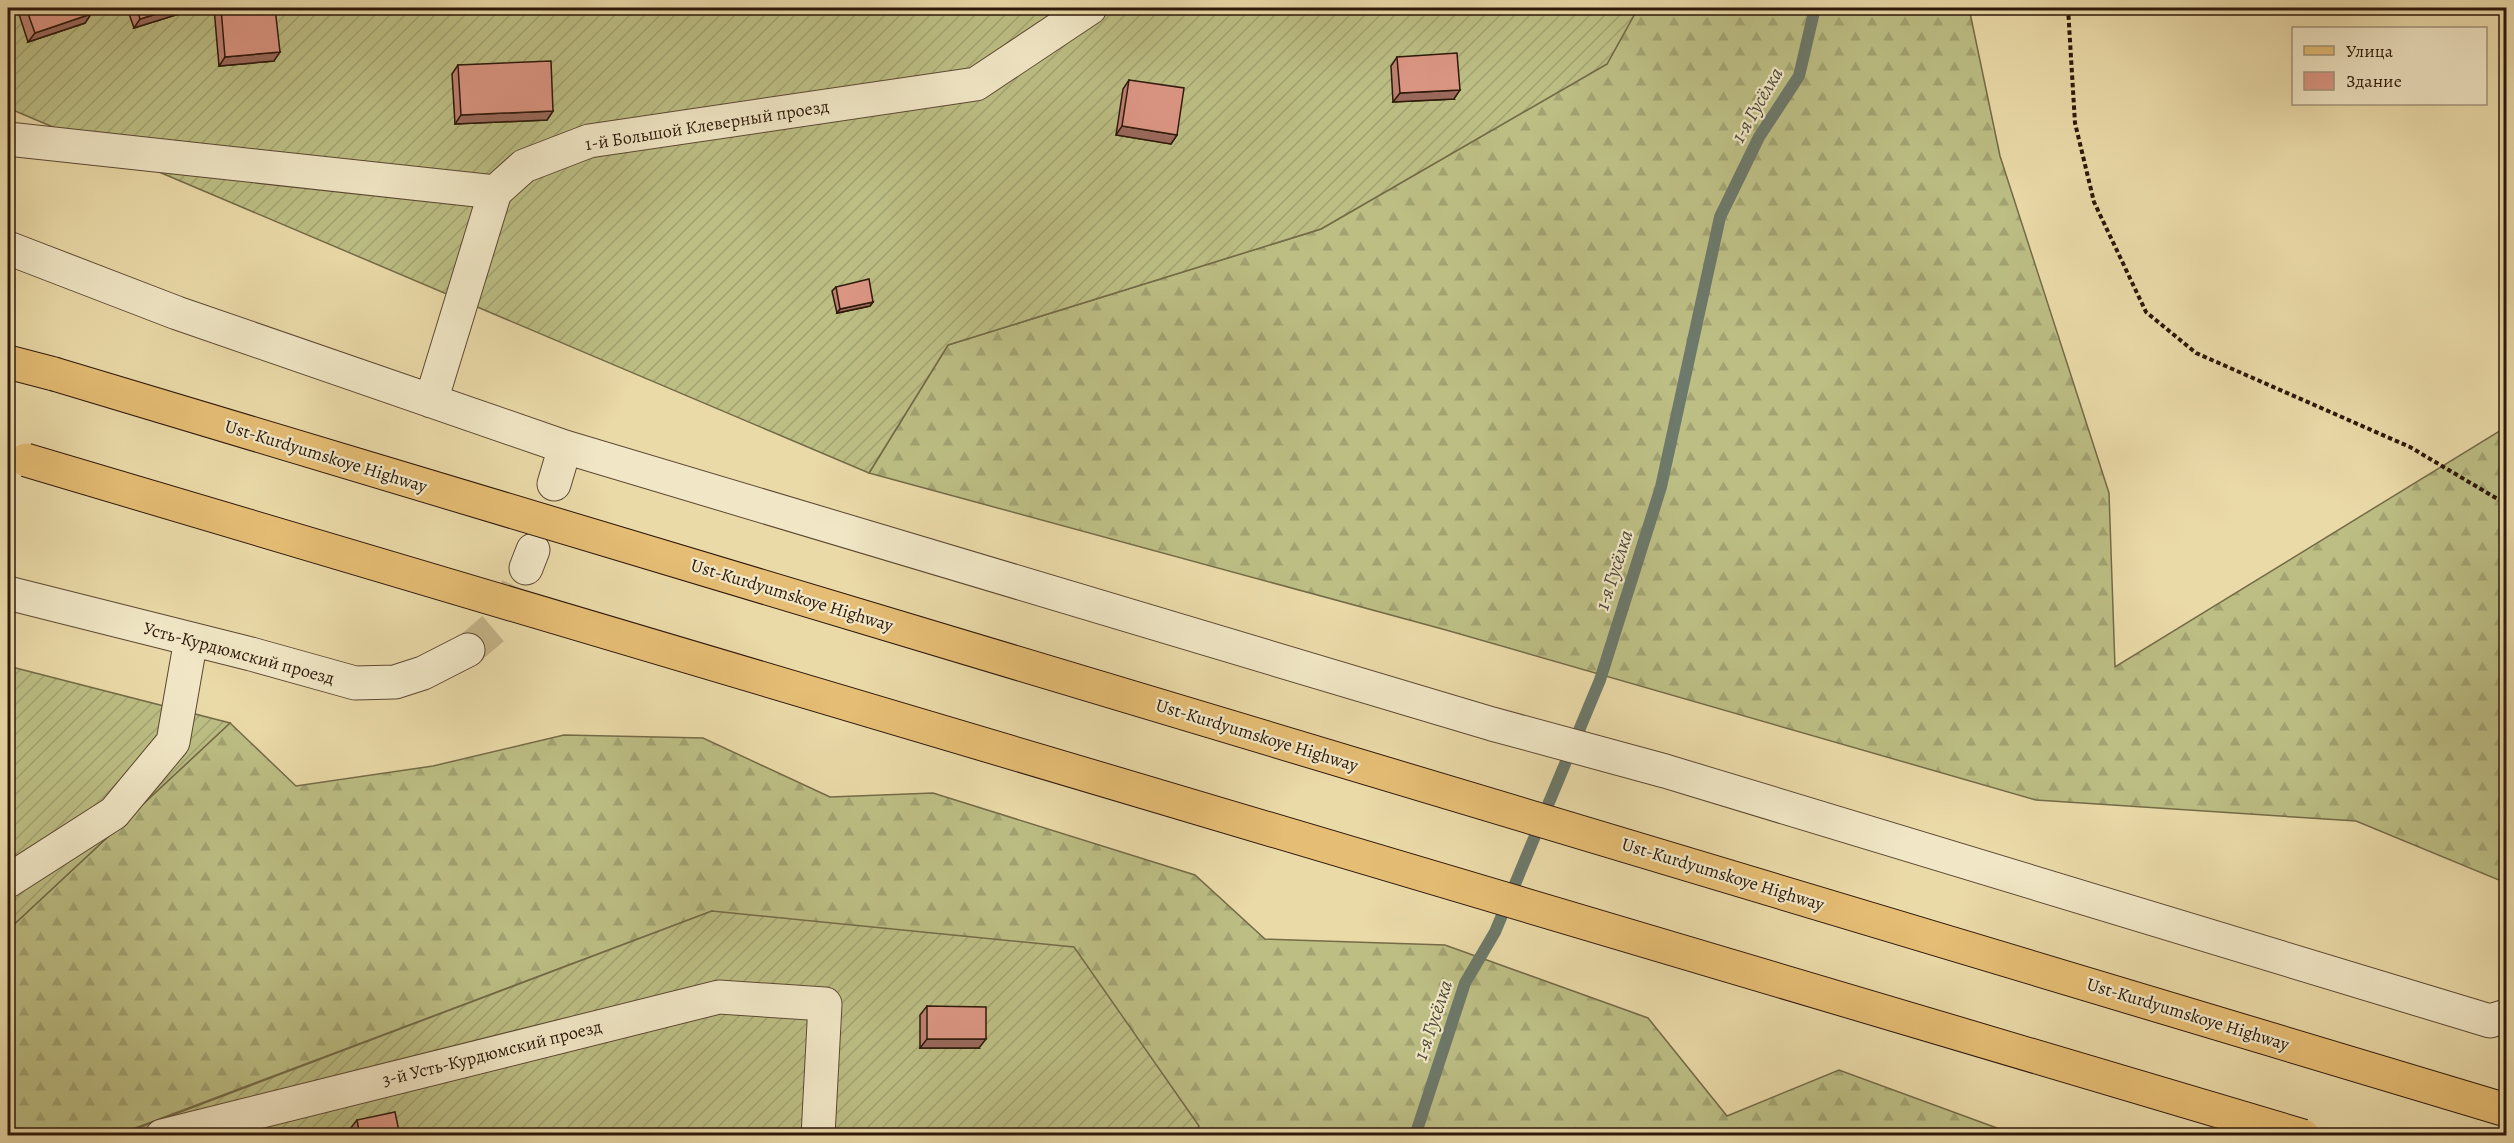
<svg xmlns="http://www.w3.org/2000/svg" width="2514" height="1143" viewBox="0 0 2514 1143" font-family="Alegreya,serif">
  <style>
    .forest { fill: url(#forest-firs); stroke: #746b47; stroke-width: 1.5 }
    .garden { fill: url(#garden-furrows); stroke: #746b47; stroke-width: 1.5 }
    .lines { fill: none; stroke-linecap: round; stroke-linejoin: round }
    .stream { stroke: #6d796a; stroke-width: 12 }
    .minor-tunnel { stroke: #c4b388; stroke-width: 33; stroke-dasharray: 33 16; stroke-linecap: butt }
    .minor-casing { stroke: #5c4832; stroke-width: 35 }
    .major-casing { stroke: #2d180a; stroke-width: 35 }
    .path { stroke: #2d180a; stroke-width: 4; stroke-dasharray: 4.5 3; stroke-linecap: butt }
    .minor { stroke: #f1e7c6; stroke-width: 33 }
    .major { stroke: #e5bd74; stroke-width: 33 }
    .major-bridge-casing { stroke: #2d180a; stroke-width: 35; stroke-linecap: butt }
    .major-bridge { stroke: #e5bd74; stroke-width: 33 }
    .wall { fill: #bd8172; stroke: #2d180a; stroke-width: 1.5 }
    .shaded-wall { fill: #9a695c; stroke: #2d180a; stroke-width: 1.5 }
    .building { fill: #dc9684; stroke: #2d180a; stroke-width: 1.5 }
    .labels { text-anchor: middle; dominant-baseline: central; stroke-width: 4.5; stroke-linejoin: round; paint-order: stroke }
    .street-label { font-size: 18px; fill: #2d180a; stroke: #f1e7c6 }
    .water-label { font-size: 20px; font-style: italic; fill: #4d493a; stroke: #f1e7c6 }
  </style>
  <defs>
    <pattern id="forest-firs" width="22" height="20" patternUnits="userSpaceOnUse" patternTransform="scale(1.5)"><rect width="22" height="20" fill="#bcbe84"/><path d="M5 1l3.5 6h-7zM16 11l3.5 6h-7z" fill="#a2a371"/></pattern>
    <pattern id="garden-furrows" width="10" height="10" patternUnits="userSpaceOnUse" patternTransform="scale(1.5)"><rect width="10" height="10" fill="#bcbe84"/><path d="M-1 1l2-2M0 10L10 0M9 11l2-2" fill="none" stroke="#a2a371"/></pattern>
  </defs>
  <rect width="100%" height="100%" fill="#eadaa8"/>
  <filter id="stains"><feTurbulence type="fractalNoise" baseFrequency=".00333" numOctaves="4"/><feColorMatrix values="0 0 0 0 .2 0 0 0 0 .09 0 0 0 0 .02 0 0 0 .5 -.17"/></filter>
  <radialGradient id="worn" r=".72"><stop offset=".6" stop-color="#630" stop-opacity="0"/><stop offset="1" stop-color="#630" stop-opacity=".3"/></radialGradient>
  <path class="forest" d="M1638,8H1969L2000,156L2109,493L2115,667L2506,427V883L2356,821L2036,800L1446,630L869,473L948,345L1321,229L1607,64Z
    M230,723L296,786L433,766L564,735L703,738L830,797L933,793L1195,875L1265,939L1445,945L1648,1018L1727,1116L1839,1070L2016,1135H1196L1198,1126L712,911L117,1135L8,1136V930Z"/>
  <path class="garden" d="M8,8H1638L1607,64L1321,229L948,345L869,473L8,108Z
    M8,666L230,723L8,930Z
    M712,911L1074,947L1199,1126L1196,1136H117Z"/>
  <g class="lines">
    <path class="stream" d="M1415,1136L1465,983L1495,932L1600,680L1661,487L1720,217L1759,137L1799,76L1814,12L1813,8"/>
    <path class="minor-tunnel" d="M468,650L502,621L526,568"/>
    <g class="minor-casing">
      <path id="minor" d="M8,139L495,192
        M8,248L177,313L565,447L1492,724L1665,771L2490,1021L2506,1016
        M431,401L495,192L524,166L589,141L976,84L1090,8
        M554,484L565,447
        M526,568L533,550
        M8,593L251,654L355,683L395,682L423,673L468,650
        M8,881L114,813L173,742L191,639
        M162,1136L719,997L825,1004L818,1136"/>
    </g>
    <g class="major-casing">
      <path id="major" d="M8,362L54,374"/>
    </g>
    <path class="path" d="M2068,8L2075,123L2094,202L2146,312L2196,353L2410,447L2506,504"/>
    <use href="#minor" class="minor"/>
    <use href="#major" class="major"/>
    <g class="major-bridge-casing">
      <path id="major-bridge" d="M54,374L2506,1110
        M26,460L2303,1136"/>
    </g>
    <use href="#major-bridge" class="major-bridge"/>
  </g>
  <path class="wall" d="M17,8H89L91,14L85,23L28,42Z
    M127,8H198L134,28Z
    M214,8H275L274,61L219,66Z
    M1397,57L1454,99L1393,102L1391,66Z
    M458,65L553,111L547,120L455,124L452,74Z
    M1129,80L1177,135L1171,144L1116,135L1123,89Z
    M836,287L873,302L870,306L837,313L832,291Z
    M927,1006L979,1048H920V1015Z
    M357,1120L400,1136H352L350,1129Z"/>
  <path class="shaded-wall" d="M176,8H198L134,28L140,19Z
    M91,14L85,23L28,42L35,33Z
    M280,52L274,61L219,66L225,57Z
    M1460,90L1454,99L1393,102L1400,93Z
    M553,111L547,120L455,124L461,115Z
    M1122,126L1177,135L1171,144L1116,135Z
    M873,302L870,306L837,313L840,309Z
    M927,1039H986L979,1048H920Z"/>
  <path class="building" d="M26,8H89L91,14L35,33Z
    M137,8H176L140,19Z
    M221,8H275L280,52L225,57Z
    M1457,53L1460,90L1400,93L1397,57Z
    M551,61L553,111L461,115L458,65Z
    M1129,80L1184,88L1177,135L1122,126Z
    M869,279L873,302L840,309L836,287Z
    M927,1006L986,1007V1039H927Z
    M395,1112L400,1136H360L357,1120Z"/>
  <g class="labels">
    <g class="street-label">
      <text transform="translate(707 125) rotate(-9)">1-й Большой Клеверный проезд</text>
      <text transform="translate(326 456) rotate(17)">Ust-Kurdyumskoye Highway</text>
      <text transform="translate(792 595) rotate(17)">Ust-Kurdyumskoye Highway</text>
      <text transform="translate(239 653) rotate(15)">Усть-Курдюмский проезд</text>
      <text transform="translate(1257 735) rotate(17)">Ust-Kurdyumskoye Highway</text>
      <text transform="translate(1723 874) rotate(17)">Ust-Kurdyumskoye Highway</text>
      <text transform="translate(2188 1014) rotate(17)">Ust-Kurdyumskoye Highway</text>
      <text transform="translate(492 1053) rotate(-14)">3-й Усть-Курдюмский проезд</text>
    </g>
    <g class="water-label">
      <text transform="translate(1757 105) rotate(-60)">1-я Гусёлка</text>
      <text transform="translate(1614 570) rotate(-72)">1-я Гусёлка</text>
      <text transform="translate(1433 1020) rotate(-71)">1-я Гусёлка</text>
    </g>
  </g>
  <rect width="2514" height="1143" fill="none" stroke="#eadaa8" stroke-width="30"/>
  <rect x="9" y="9" width="2496" height="1125" fill="none" stroke="#2d180a" stroke-width="3"/>
  <rect x="15" y="15" width="2484" height="1113" fill="none" stroke="#2d180a" stroke-width="1.5"/>
  <rect x="2292" y="27" width="195" height="78" fill="#f1e7c6" stroke="#a3947b" stroke-width="1.5"/>
  <rect x="2304" y="46" width="30" height="9" fill="#e5bd74" stroke="#a3947b" stroke-width="1.5"/>
  <text x="2346" y="57" font-size="18" fill="#2d180a">Улица</text>
  <rect x="2304" y="72" width="30" height="18" fill="#dc9684" stroke="#a3947b" stroke-width="1.5"/>
  <text x="2346" y="87" font-size="18" fill="#2d180a">Здание</text>
  <rect width="100%" height="100%" filter="url(#stains)"/>
  <rect width="100%" height="100%" fill="url(#worn)"/>
</svg>
